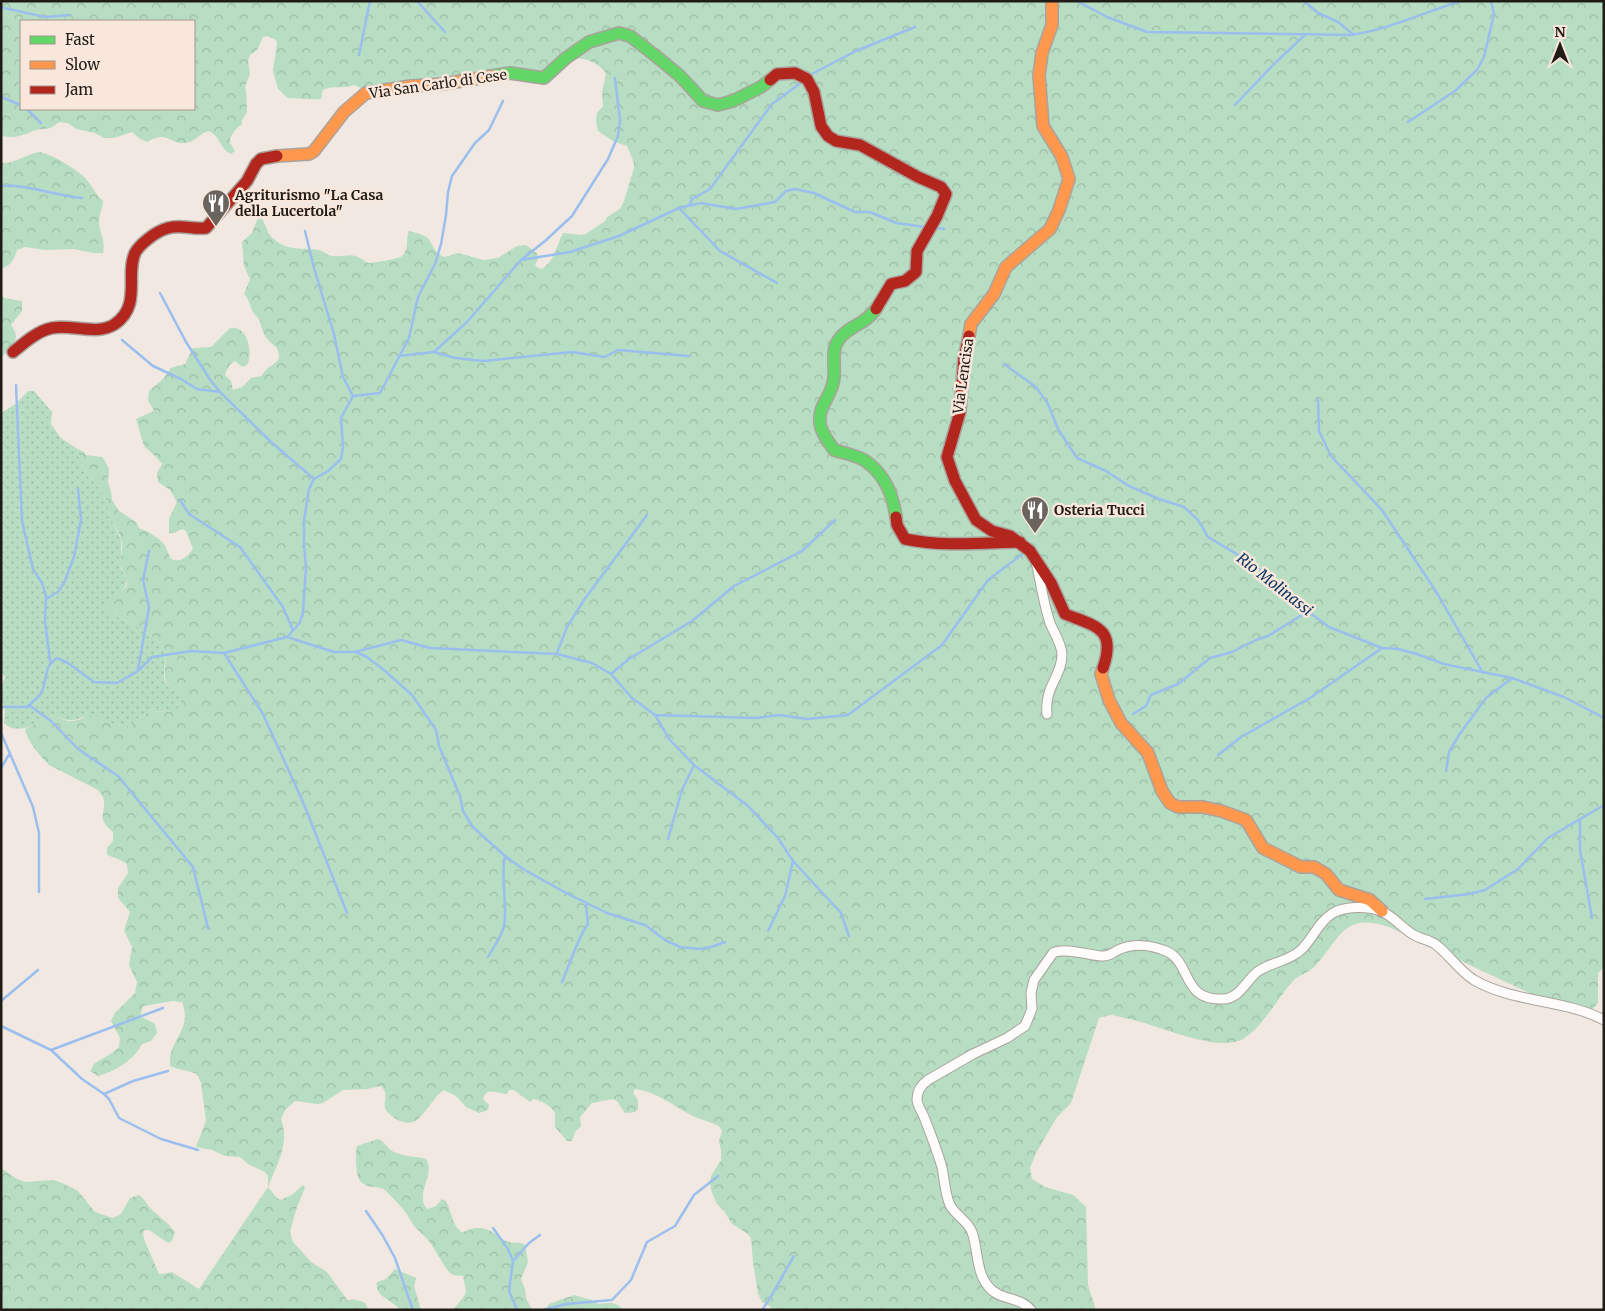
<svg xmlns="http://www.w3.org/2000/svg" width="1605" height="1311" viewBox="0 0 1605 1311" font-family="Merriweather,serif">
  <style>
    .grass { fill: url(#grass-dots) }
    .forest { fill: url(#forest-crowns); fill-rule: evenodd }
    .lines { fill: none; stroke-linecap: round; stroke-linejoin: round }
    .stream { stroke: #9abfee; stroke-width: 2.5 }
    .street-casing { stroke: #aaa39d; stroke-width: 11 }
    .fast-casing { stroke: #aaa39d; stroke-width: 14 }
    .slow-casing { stroke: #aaa39d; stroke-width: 14 }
    .jam-casing { stroke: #aaa39d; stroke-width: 14 }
    .street { stroke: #fdfcfa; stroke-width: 9 }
    .fast { stroke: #63d668; stroke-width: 11 }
    .slow { stroke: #ff974d; stroke-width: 11 }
    .jam { stroke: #b3261e; stroke-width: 11 }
    .labels { text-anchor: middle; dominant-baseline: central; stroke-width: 5; stroke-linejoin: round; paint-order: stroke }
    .street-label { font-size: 14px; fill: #221c17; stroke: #f8e7da }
    .poi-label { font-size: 14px; font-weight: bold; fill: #221c17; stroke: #f8e7da; text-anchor: start }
    .water-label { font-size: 15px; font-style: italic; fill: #0c3360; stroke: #f8e7da }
  </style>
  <defs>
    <pattern id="grass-dots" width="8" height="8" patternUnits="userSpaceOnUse" patternTransform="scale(1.25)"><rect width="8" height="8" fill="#b7ddc2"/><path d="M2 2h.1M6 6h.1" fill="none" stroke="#9dbda6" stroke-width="1.8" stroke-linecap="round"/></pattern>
    <pattern id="forest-crowns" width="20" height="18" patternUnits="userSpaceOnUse" patternTransform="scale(1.25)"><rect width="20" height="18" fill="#b7ddc2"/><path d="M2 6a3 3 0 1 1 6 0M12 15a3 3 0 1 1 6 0" fill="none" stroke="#9dbda6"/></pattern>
  </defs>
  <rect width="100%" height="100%" fill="#f1e8e1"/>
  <path class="grass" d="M28,391H34L52,412L51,424L61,438L76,448L87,474L102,492L104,497L108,501V513L121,539V569L127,578C126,590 121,593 110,597L114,615C130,623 164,637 165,657C166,665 161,677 167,684C176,694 187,695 177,712L149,711L128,727H117L83,717C70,723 66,720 53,715C38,722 18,737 4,723L5,710L1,697V688L5,677L1,671V413L17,403Z"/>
  <path class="forest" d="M1,1H1604V967L1598,973V1003L1586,1017L1563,1009L1389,927C1342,911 1340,940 1314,967C1308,973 1298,975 1292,982C1278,998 1261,1029 1243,1039C1217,1054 1154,1023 1125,1018C1120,1017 1115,1015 1110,1015C1107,1016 1102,1017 1099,1018L1071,1103L1057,1117L1036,1153L1030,1168L1032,1179L1045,1187L1073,1195L1086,1207L1088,1285L1096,1310H771V1307L762,1302L758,1294L753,1262L751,1238L748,1234L732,1224L724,1211L717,1204L712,1193L710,1184L711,1176L721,1160V1150L719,1141L722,1131L719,1126C711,1122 702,1120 693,1116C673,1106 658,1092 635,1089L633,1093L638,1100V1109L635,1112L625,1113L617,1101L613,1099L592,1103L580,1117L581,1126L575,1132L572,1141H567L555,1127V1113C551,1106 541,1100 533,1099L530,1102L514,1090H509L507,1094C498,1094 486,1086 483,1099L489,1105L488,1110L479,1113L466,1107L456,1096L444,1090C440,1093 436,1096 433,1101C422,1114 416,1130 396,1119C393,1117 386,1112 385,1108C383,1099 390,1096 381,1086L367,1089L343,1090L323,1103L318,1104L295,1101L285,1110L281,1119C290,1144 277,1164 268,1187L277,1198L281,1200L293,1194L303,1185L305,1187L296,1210L290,1232L293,1242L311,1262L327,1272L348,1301L352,1299L364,1302L369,1310H1V1168L17,1179L25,1182L53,1180L62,1183L78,1191L95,1212L113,1218L121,1214L130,1198L139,1195C146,1200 146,1204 152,1210C160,1217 169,1224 175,1232L172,1241L168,1243L149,1230H144L143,1234L144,1239L159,1274H163L172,1272L199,1289L268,1187V1176L265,1172L248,1164L240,1157L225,1156L212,1150L196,1147L206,1121L201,1083L197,1074C188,1070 179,1070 170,1066C170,1059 170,1052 174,1045C182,1029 189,1022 182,1002L173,1001L143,1006L140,1016L155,1024L157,1033L151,1041L142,1044C134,1060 116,1071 98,1076L90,1071L95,1063L112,1053L119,1047L120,1038L111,1021L115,1013L135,993L137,982L129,965L132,947L124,930L130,912L118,898V888L128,873L127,864L118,859L107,855V848L113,841V832C94,817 108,812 103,797C102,795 100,793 98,790L49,765C40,756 27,741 25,729L53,715C59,717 66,722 72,721C81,721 88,713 99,716C112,721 111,726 128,727L149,711L176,712L181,702C179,690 169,690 166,681C163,673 167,663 165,654C159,633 125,622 108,611C99,589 130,599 127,579C127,575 123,573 122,569C119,561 124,547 121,538C118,529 111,522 108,513C107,510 108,505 108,501L104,497L102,492L87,474L76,448L84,452L86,455L102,457L105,461L109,469L108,482L111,491L112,500L119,511L136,522L140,529C147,530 160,539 164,544C167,549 168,554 171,559C181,563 187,557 193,549L186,531L182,529L174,533H169V519L177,502L170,490L158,482L157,473L162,464L156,457L144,446L136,419L154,411L148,400L149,391L163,379L171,368L185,364L193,348L211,347L230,328C249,324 253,356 247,365L242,367L235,361C230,363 227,369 225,375L231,381L233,390L242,387L251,378L261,376C263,374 264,372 266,370C274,362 283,363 277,348C265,338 264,336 260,322C259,317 255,316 253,312C249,305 250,300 244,294L250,279L244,266L242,242L252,233L257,220L261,218C270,230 264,234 281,244C292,251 310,247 322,251C326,253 328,256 333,256C340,257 350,254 355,256C361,257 364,262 369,263C374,263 399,259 402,256C410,249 405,239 409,231L420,234L428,238L435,250L442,256L445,257L458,253L484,260L498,258L517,246L526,245L537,253L539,257L535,265L538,268L542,269C555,260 556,247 563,233L581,235L586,234L605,221L607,217L620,209L624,201L634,168V163L627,146L613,141L598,131L596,121L597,113L603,106L602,92L606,74C603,68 599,66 594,63C574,53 568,61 555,75L515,76L363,89L354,85C344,89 332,85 323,90L321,99C310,100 299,98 288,98L278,89L274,75L273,70L277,44L276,40L267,36L263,37L257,50L250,55L248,60L250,74L245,87L246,91L247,112L242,120V124L235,130L230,138V143L235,151L231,154C219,148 221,137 209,131C199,133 196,142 185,143C167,144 170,130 147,142L139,138L132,132L114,138H104L95,133L76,129L68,123L59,122C48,132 45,127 33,131C23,135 12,140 1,135ZM21,21H194V109H21Z
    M40,152C53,155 75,168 85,178C92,185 95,194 103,201C103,208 99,214 99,221C99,233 106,240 103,253H93L74,249L45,250L25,247L17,250C14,260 11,265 1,269V163C15,164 26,154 40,152Z
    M1,295L4,298L22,301V311L11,325C13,328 16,333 16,337C15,344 6,353 1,357Z
    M378,1139C386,1142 387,1149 394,1152C404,1157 415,1156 426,1159C436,1175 414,1194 427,1209L436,1206L442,1199L446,1201C452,1212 451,1223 461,1232C467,1232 471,1228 476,1228C494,1227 495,1238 509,1242C515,1244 519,1241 525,1245L528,1262L521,1279L525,1289L526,1298L532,1310H453L465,1295L466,1291L463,1276L453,1275L449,1272C441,1262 436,1250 428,1240C424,1235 418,1231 414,1226C411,1222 409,1217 406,1213C401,1206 394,1199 388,1193C381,1183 367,1192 359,1179C356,1175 355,1150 357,1146Z
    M395,1269L416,1278L414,1286L421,1310H400C393,1300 374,1297 377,1282L386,1279Z
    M574,1295L591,1300L598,1304C607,1303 617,1301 623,1310H545L549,1304Z"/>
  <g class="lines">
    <path class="stream" d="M417,1L445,32
      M1077,1L1107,17L1147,32L1350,35C1389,30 1424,12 1461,1
      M1304,1L1318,13L1338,22L1354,35
      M1,6L4,8L45,17L70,15
      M359,55L370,1
      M808,76L856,51L915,27
      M1,97L21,105
      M1235,105L1274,64L1306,34
      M27,109L41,123
      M1408,122L1455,91L1477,70L1484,57L1494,14L1491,1
      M1,186C29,184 55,196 82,198
      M690,204L692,199L710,189L772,104L802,82
      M679,208L720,251L777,283
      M936,228L944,229
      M305,231L314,268L334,334L343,377L353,396
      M521,260L570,252L619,236L679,208L701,203L736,209L775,202L786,191L795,189L814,193L855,212H870L896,223L925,227
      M160,293L186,342L211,381L220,392L270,441L314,479
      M122,340L153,366L181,379L197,389L220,392
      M434,352L467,322L521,260L545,241L572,216L608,159L618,136L620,120L615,78
      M399,356L434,352L455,358L484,361L572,352L605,357L618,350L689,356
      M1004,364L1036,387L1048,404L1058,429L1077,458L1106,471L1129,486L1159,499L1184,507L1198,520L1208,537L1250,562L1282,586L1306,610L1329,627L1382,648L1398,649L1417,654L1444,664L1512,678L1564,697L1604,718
      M16,385L22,521L33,569L42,583L46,596L45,622L50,661
      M1318,399L1319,431L1331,456L1382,510L1437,593L1483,673
      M180,500L189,514L240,547L283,607L293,630
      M46,599L58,592L64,583L74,557L81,520L78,489
      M287,637L299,624L303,613L306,567L304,545V521L309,489L314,479L328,471L341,459L343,447L341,418L353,396L380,393L409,338L418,297L435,264L441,244L446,215L448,192L452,176L475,143L489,130L503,101
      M356,652L367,657L385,671L412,695L436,730L439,746L460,796L463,811L473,827L505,856L523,869L568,894L607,913L645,925L665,940L680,947L699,949L711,947L725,942
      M224,653L263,714L303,802L347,913
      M557,653L567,627L584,600L647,515
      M138,670L149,607L143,580L149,551
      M611,674L629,659L692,621L734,586L802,551L835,520
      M29,705L51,721L78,749L118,776L193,867L208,928
      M1,707H27C32,702 40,697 42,691C48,678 43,667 57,658L68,663L94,682L117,683L138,671L152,657L191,651L224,653L287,637L334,652H355L401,640L430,648L557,654L592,663L611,674L632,698L655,715L670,740L694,765L748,806L778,838L793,861L841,913L849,936
      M1133,714L1146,706L1151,695L1178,684L1210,658L1232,652L1256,640L1268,636L1307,612
      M655,715L757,718L779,715L807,719L848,715L942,645L988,580L1025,552
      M1,733L33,807L39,833V892
      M1218,755L1241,737L1310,698L1382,648
      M1,768L10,753
      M1446,771L1449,752L1459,735L1486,698L1512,678
      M1580,821V850L1592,918
      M668,839L682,790L694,765
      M1425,899L1469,894L1485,890L1518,869L1548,838L1604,805
      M768,931L785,896L793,861
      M488,957C493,948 502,936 504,926C508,903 500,879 505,856
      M562,982C567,970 581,931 588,924L586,903
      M1,1001L38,970
      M1,1026L51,1050L82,1079L104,1094L109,1099L119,1118L161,1139L198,1150
      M51,1050L163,1008
      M104,1094L133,1081L168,1071
      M366,1211L383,1236L395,1258L413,1310
      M493,1228L508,1249L513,1261
      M517,1310L509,1291L513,1261L529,1243L540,1235
      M543,1310L566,1304L612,1300L631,1280L647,1242L675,1226L694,1195L718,1176
      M762,1310C774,1294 783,1274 794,1256"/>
    <g class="street-casing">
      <path id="street" d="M1037,566C1041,585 1044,605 1050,623C1054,633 1062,644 1062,655C1062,676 1044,687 1047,714
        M1031,1310C1020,1296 999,1301 988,1286C976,1272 978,1249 972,1232C968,1221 955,1215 950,1205C944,1192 945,1177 941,1164C936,1148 930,1132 924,1117C922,1111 917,1106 917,1099C917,1091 921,1085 928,1080L973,1054L1007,1038L1025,1026L1032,1009L1031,993L1034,980L1053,953C1064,947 1088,955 1101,956C1109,957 1112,953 1118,950C1133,943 1151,945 1166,951C1192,962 1181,1001 1223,999C1239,999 1246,981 1257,972C1270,962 1288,962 1301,950C1313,939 1318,922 1333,913C1345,906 1367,906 1381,911C1392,915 1403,929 1414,935C1421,939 1429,940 1435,944C1449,954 1458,970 1474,980C1514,1003 1564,999 1604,1020"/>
    </g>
    <g class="fast-casing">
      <path id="fast" d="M492,76L510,73L544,78L566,58L589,42L619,33L630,36L657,57L680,76L703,101L718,105L733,101L761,87L770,80
        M876,309C865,325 850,325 840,338C829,351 837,368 833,383C830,398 818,406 820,423C821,433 829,442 834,450C843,453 856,455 864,460C884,473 893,495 896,517"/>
    </g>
    <g class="slow-casing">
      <path id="slow" d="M277,156L309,154L314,151L344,112L366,93L411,86L443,84L492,76
        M969,336L971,324L994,294L1006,267L1050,229L1059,210L1069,179L1062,157L1043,126L1039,75L1042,53L1052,25V1
        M1103,668L1101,674L1109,700L1121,723L1148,753L1162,791L1170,803L1178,807H1203L1221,811L1246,820L1263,848L1301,867H1314L1326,874L1339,890L1370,900L1382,911"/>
    </g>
    <g class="jam-casing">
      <path id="jam" d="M770,80L777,74L795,73L807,79L814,92L821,126L828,136L836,141L860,145L918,177L941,187L946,194L937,216L917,251L916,272L905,281L891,284L876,309
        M969,336L964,358L960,412L947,457L955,481L976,520L992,531L1010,536L1030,551L1051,583L1065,614C1095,626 1117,628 1103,668
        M13,352C24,343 37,331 52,328C72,324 97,336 115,324C142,305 125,275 135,253C138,247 143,243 148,239C154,234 161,230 168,228C181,224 194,230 206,228L247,181L256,164L261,159L277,156
        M896,517L897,525L905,539C943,547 981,543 1020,542"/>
    </g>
    <use href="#street" class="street"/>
    <use href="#fast" class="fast"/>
    <use href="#slow" class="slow"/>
    <use href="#jam" class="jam"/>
  </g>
  <defs>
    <g id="restaurant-pin" transform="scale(1.4375)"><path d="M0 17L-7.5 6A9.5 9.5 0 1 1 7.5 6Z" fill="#6a635e" stroke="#f8e7da"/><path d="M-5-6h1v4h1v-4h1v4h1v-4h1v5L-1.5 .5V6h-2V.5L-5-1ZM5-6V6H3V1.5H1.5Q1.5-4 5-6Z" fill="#fff"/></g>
  </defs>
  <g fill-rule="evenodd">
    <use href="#restaurant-pin" x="216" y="203"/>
    <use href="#restaurant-pin" x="1035" y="510"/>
  </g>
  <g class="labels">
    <g class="street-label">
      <text transform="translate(438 84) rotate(-8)">Via San Carlo di Cese</text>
      <text transform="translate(963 376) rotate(-82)">Via Lencisa</text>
    </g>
    <g class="poi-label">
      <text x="235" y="195">Agriturismo "La Casa<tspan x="235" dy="16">della Lucertola"</tspan></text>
      <text x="1054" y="510">Osteria Tucci</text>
    </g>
    <g class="water-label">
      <text transform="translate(1275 584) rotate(38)">Rio Molinassi</text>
    </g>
  </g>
  <rect width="1605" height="1311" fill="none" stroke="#221c17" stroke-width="5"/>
  <rect x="20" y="20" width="175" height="90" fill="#f8e7da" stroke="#a2968c"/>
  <rect x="30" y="36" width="25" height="8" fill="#63d668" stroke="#a2968c"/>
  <text x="65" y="45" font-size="15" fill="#221c17">Fast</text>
  <rect x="30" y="61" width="25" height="8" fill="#ff974d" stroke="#a2968c"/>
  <text x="65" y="70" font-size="15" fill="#221c17">Slow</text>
  <rect x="30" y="86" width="25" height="8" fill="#b3261e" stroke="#a2968c"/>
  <text x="65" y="95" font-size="15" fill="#221c17">Jam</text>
  <g transform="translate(1560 45)" stroke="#f8e7da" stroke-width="4" paint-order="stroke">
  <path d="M0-4L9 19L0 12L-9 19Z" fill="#221c17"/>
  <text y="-8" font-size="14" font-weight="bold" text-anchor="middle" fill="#221c17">N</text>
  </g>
</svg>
